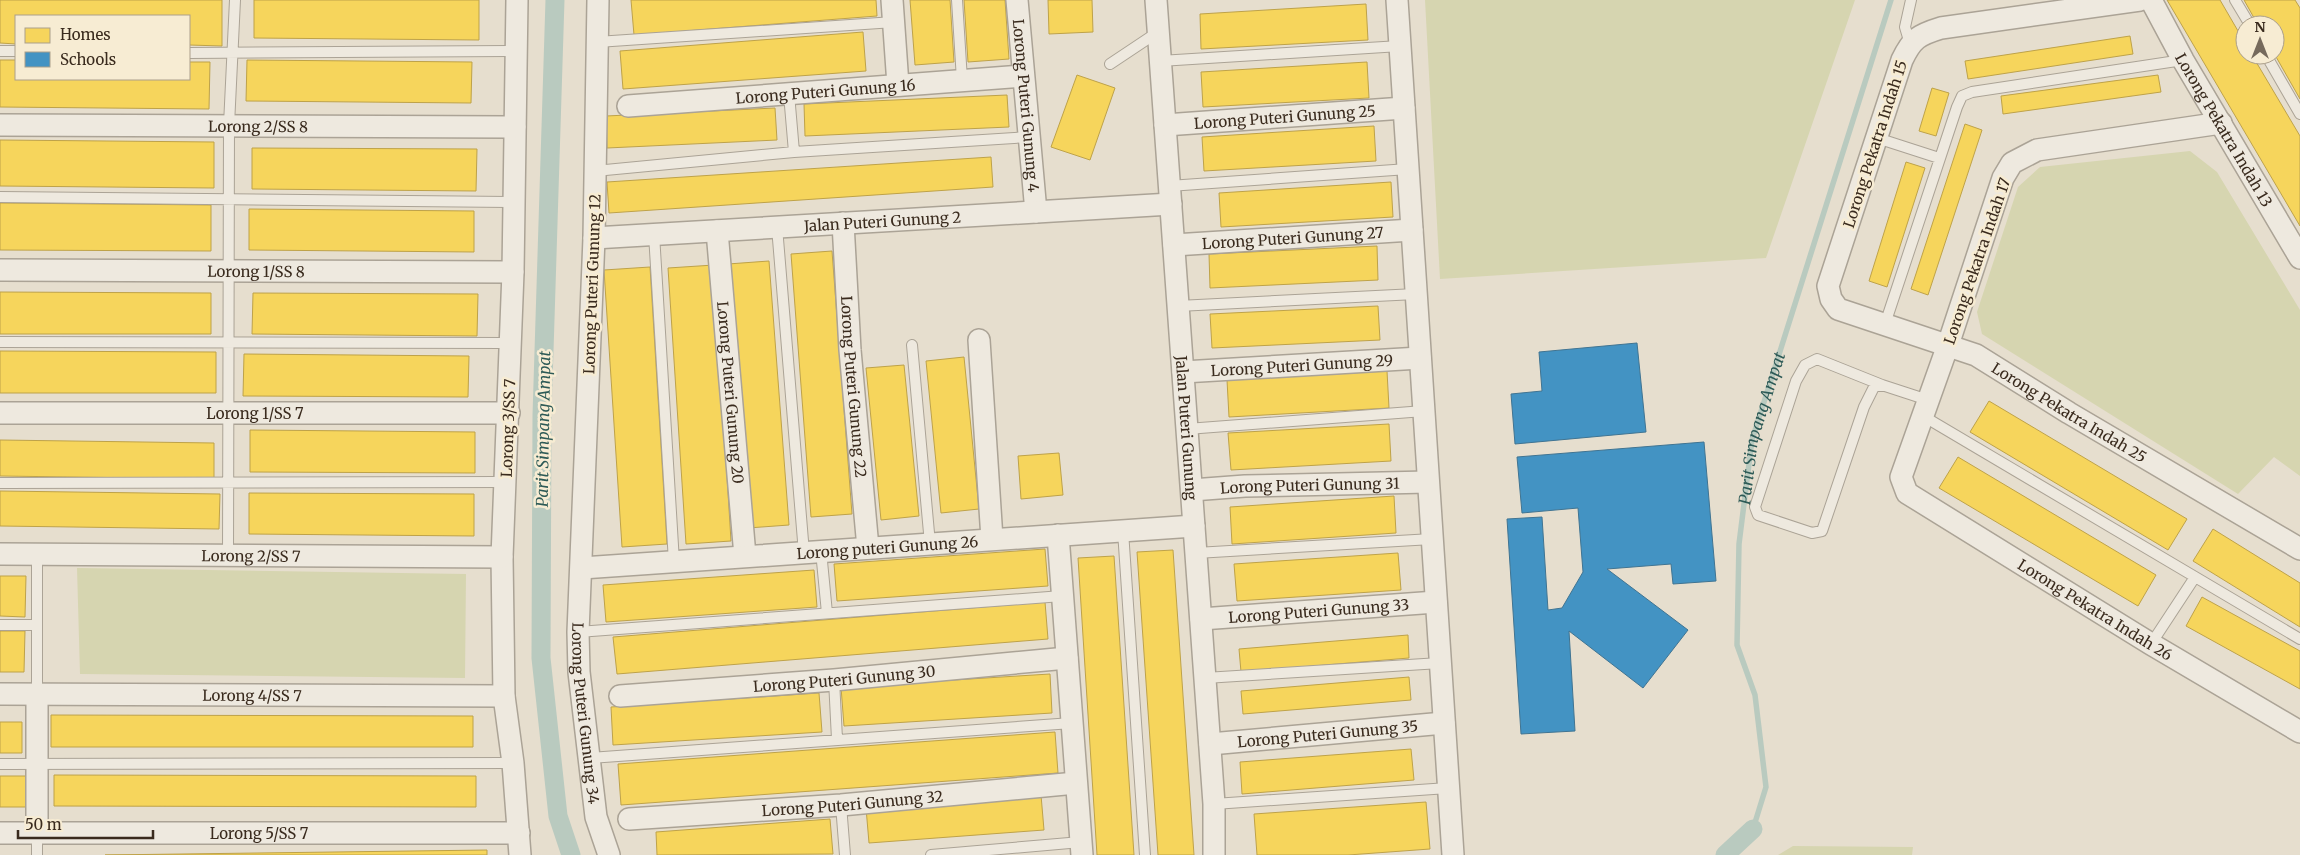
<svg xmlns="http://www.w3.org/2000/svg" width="2300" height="855" viewBox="0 0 2300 855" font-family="Merriweather,serif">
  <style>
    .green { fill: #d6d5b0 }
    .homes { fill: #f6d55c; stroke: #bea249 }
    .schools { fill: #4393c3; stroke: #407492 }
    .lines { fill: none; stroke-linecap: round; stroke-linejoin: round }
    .stream { stroke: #b9cabf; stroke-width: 5.5 }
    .canal { stroke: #b9cabf; stroke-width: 19 }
    .service-casing { stroke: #aba396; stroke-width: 12 }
    .minor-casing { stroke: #aba396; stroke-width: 24 }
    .service { stroke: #eee9df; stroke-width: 10 }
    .minor { stroke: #eee9df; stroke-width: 21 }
    .labels { text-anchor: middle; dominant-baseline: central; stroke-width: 5; stroke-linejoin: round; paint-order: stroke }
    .street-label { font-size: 15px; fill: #3a2b1e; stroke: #f7ecd3 }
    .water-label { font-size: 16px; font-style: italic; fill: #2d5a56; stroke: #f7ecd3 }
  </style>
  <rect width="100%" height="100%" fill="#e6dece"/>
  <path class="green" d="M1425,0H1855L1766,258L1440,279Z
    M2190,151L2217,172L2300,310V476L2274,457L2238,494L1982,334L1977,312L2018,187L2040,167Z
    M77,568L466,574L465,678L80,674Z
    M1793,846L1913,847L1912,855H1778Z"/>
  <path class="homes" d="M0,0H222V46L189,45V16H16V44L0,43Z
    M254,0H479V40L254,38Z
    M631,0H876L877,16L634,35Z
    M910,0H950L954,62L915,65Z
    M964,0H1005L1009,59L968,62Z
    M1048,0H1092L1093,32L1049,34Z
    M2167,0H2220L2245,43V55H2252L2300,136V226Z
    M2244,0H2295L2300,8V99L2275,55V25H2258Z
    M1366,4L1368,40L1201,49L1200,14Z
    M863,32L866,71L623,89L620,51Z
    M2130,36L2133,54L1968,79L1965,61Z
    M0,60H16V79H189V62H210L209,109L0,107Z
    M247,60L472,62L471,103L246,101Z
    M1367,62L1369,98L1203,107L1201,72Z
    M1077,75L1115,88L1090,160L1051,147Z
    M2158,75L2161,92L2003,114L2001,96Z
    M1932,88L1949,93L1936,136L1919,131Z
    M1007,95L1009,127L805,136L804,104Z
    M775,108L777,140L607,148L606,116Z
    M1965,124L1982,130L1928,295L1911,289Z
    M1374,126L1376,161L1204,171L1202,137Z
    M0,140L214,142V188L0,186Z
    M252,148L477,149L476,191L252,189Z
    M991,157L993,187L609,213L607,182Z
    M1906,162L1925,168L1887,287L1869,281Z
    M1391,182L1393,217L1221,227L1219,193Z
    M0,203L211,205V251L0,250Z
    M249,209L474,211V252L249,250Z
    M1377,246L1378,280L1210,288L1209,254Z
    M832,251L852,514L811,517L791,254Z
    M769,261L789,525L748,528L728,264Z
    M714,265L731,541L686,544L668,268Z
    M650,267L667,544L622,547L604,270Z
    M0,292L211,293V334H0Z
    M253,293L478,294L477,336L252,334Z
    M1378,306L1380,340L1212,348L1210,314Z
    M0,351L216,352V393H0Z
    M244,354L469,356L468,397L243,396Z
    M964,357L979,509L941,513L926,361Z
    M904,365L919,516L881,520L866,368Z
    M1387,371L1389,408L1229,417L1227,380Z
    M1989,401L2187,519L2168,550L1970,432Z
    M1389,424L1391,461L1231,470L1228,433Z
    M250,430L475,432V473L250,472Z
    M0,440L214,443V479L0,476Z
    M1059,453L1063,495L1021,499L1018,456Z
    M1958,457L2156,575L2138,606L1939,488Z
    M0,491L220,494L219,529L0,526Z
    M249,493L474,494V536L249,534Z
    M1394,496L1396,533L1232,544L1230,507Z
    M2213,529L2300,583V627L2193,561Z
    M1045,549L1048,586L837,601L834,564Z
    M1173,550L1194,855H1158L1137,552Z
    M1398,553L1401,590L1237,601L1234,564Z
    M1114,556L1134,855H1097L1078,558Z
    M814,570L817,607L606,622L603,585Z
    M0,576H26L25,617L0,616Z
    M2202,597L2300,651V689L2186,626Z
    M1045,602L1048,639L617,674L613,637Z
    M0,631H25L24,672H0Z
    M1408,635L1409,658L1241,672L1239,649Z
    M1050,674L1052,713L844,726L841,687Z
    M1409,677L1411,700L1243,714L1241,691Z
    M819,693L822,732L613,745L611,707Z
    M51,715L473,716V747H51Z
    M0,722H22V753H0Z
    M1055,732L1058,773L621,805L618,764Z
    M1411,749L1414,780L1242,794L1240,762Z
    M54,775L476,776V807L54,806Z
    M0,776H30V807H0Z
    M1041,795L1044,830L869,843L866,808Z
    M1426,802L1430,849L1348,855H1257L1254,814Z
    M830,819L833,854L657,855L656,832Z
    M487,850V855H105Z"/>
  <path class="schools" d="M1637,343L1646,432L1515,444L1511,394L1542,391L1539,352Z
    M1704,442L1716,581L1673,584L1671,564L1607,569L1688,630L1643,688L1569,631L1575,731L1521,734L1507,519L1542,517L1548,610L1562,608L1583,572L1578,508L1522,513L1517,457Z"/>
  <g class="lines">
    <path class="stream" id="s1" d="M1753,829L1766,787L1755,695L1737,645L1739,544L1752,440L1891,0"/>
    <path class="canal" d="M555,0L542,415L541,658L558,816L571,855
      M1725,855L1753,829"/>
    <g class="service-casing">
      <path id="service" d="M957,0L962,80
        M2235,0L2250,25
        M597,42L894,22
        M1910,44L1905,27L1911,0
        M0,51H16
        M189,53L515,51
        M2266,55L2300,114
        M1160,61L1400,46
        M1110,64L1158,32
        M789,94L794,152
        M1877,138L1939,158
        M595,171L794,152L1029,137
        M1169,186L1408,169
        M0,197L513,202
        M777,227L804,553
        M654,234L674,562
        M1178,306L1416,294
        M1885,324L1957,107L1962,96L1972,92L2183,60
        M0,342L511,343
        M912,345L930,544
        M1817,359L1882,385L1874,387L1864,407L1822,531L1812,533L1758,515L1755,507L1796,381L1805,365Z
        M1882,385L1928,400
        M1923,416L2300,639
        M1187,429L1424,411
        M0,483L505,482
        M1123,531L1145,855
        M821,551L827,613
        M1196,553L1432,539
        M37,554V694
        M228,556L229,125L235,0
        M0,625H37
        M578,632L1062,596
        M2151,644L2195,577
        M1205,678L1440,663
        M834,680L837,739
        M590,758L1072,723
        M0,764L513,763
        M1214,804L1448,788
        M841,805L845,855
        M37,855V833
        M931,855L1081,842"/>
    </g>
    <g class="minor-casing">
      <g id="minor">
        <path d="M517,0L513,272L502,557L504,696L513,763L520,855"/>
        <path id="s2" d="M598,0L594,238L578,632L579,672L596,817L609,855"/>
        <path d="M892,0L898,85"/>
        <path id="s3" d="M1017,0L1036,212"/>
        <path id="s4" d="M1156,0L1214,804V855"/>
        <path d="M1397,0L1453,855"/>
        <path id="s5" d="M2140,0L1941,28C1918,35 1912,39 1902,60L1828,286L1831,299L1838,309L1976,355L2069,413L2300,549"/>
        <path id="s6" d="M2151,0L2183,60L2300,258"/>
        <path id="s7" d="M628,106L1023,76"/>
        <path id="s8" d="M2221,123L2037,150L2012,163L2003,178L1948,345L1901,477L1907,493L2151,644L2300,732"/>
        <path id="s9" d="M0,125L515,127"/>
        <path id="s10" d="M1165,125L1404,108"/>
        <path id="s11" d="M843,223L850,350L868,548"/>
        <path id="s12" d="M717,231L745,556"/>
        <path id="s13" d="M594,238L1171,204"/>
        <path id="s14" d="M1174,245L1412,230"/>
        <path id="s15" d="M0,270L513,272"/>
        <path d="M979,340L992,539"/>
        <path id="s16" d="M1183,372L1420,358"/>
        <path id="s17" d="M0,413H509"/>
        <path id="s18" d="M1192,490L1245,486L1428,482"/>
        <path d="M1058,535L1082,855"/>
        <path id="s19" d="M0,554L502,557"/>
        <path id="s20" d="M582,568L1194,526"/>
        <path id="s21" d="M1201,619L1436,602"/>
        <path id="s22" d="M0,694L504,696"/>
        <path d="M37,694V833"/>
        <path id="s23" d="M620,696L834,680L1067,658"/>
        <path id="s24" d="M1210,744L1444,723"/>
        <path id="s25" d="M629,819L841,805L1076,783"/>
        <path id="s26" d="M0,833H519"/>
      </g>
    </g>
    <use href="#service" class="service"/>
    <use href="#minor" class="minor"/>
  </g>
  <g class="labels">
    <g class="street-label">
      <text stroke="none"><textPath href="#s7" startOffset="198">Lorong Puteri Gunung 16</textPath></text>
      <text stroke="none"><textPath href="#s3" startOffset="106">Lorong Puteri Gunung 4</textPath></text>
      <text stroke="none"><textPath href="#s10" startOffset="120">Lorong Puteri Gunung 25</textPath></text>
      <text stroke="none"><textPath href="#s9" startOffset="258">Lorong 2/SS 8</textPath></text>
      <text stroke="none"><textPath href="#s6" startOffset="149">Lorong Pekatra Indah 13</textPath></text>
      <text transform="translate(1875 144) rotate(-72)">Lorong Pekatra Indah 15</text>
      <text stroke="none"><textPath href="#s13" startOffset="289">Jalan Puteri Gunung 2</textPath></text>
      <text stroke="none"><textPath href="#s14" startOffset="119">Lorong Puteri Gunung 27</textPath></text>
      <text transform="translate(1977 261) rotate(-71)">Lorong Pekatra Indah 17</text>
      <text stroke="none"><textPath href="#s15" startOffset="256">Lorong 1/SS 8</textPath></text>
      <text transform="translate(592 284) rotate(-88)">Lorong Puteri Gunung 12</text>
      <text stroke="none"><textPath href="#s16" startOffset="119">Lorong Puteri Gunung 29</textPath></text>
      <text stroke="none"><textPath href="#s11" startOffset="164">Lorong Puteri Gunung 22</textPath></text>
      <text stroke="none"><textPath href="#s12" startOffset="162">Lorong Puteri Gunung 20</textPath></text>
      <text stroke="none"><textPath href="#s5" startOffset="772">Lorong Pekatra Indah 25</textPath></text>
      <text stroke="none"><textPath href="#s17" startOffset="255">Lorong 1/SS 7</textPath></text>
      <text stroke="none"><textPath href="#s4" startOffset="429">Jalan Puteri Gunung</textPath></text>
      <text transform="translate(508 428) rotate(-88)">Lorong 3/SS 7</text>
      <text stroke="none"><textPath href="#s18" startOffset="118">Lorong Puteri Gunung 31</textPath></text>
      <text stroke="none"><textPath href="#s20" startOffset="306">Lorong puteri Gunung 26</textPath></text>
      <text stroke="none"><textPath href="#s19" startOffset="251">Lorong 2/SS 7</textPath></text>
      <text stroke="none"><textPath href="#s8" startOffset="786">Lorong Pekatra Indah 26</textPath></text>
      <text stroke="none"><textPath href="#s21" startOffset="118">Lorong Puteri Gunung 33</textPath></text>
      <text stroke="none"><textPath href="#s23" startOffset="225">Lorong Puteri Gunung 30</textPath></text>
      <text stroke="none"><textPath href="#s22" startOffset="252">Lorong 4/SS 7</textPath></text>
      <text stroke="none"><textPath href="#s2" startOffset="714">Lorong Puteri Gunung 34</textPath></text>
      <text stroke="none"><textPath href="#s24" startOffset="118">Lorong Puteri Gunung 35</textPath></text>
      <text stroke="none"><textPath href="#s25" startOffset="224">Lorong Puteri Gunung 32</textPath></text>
      <text stroke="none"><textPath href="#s26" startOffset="259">Lorong 5/SS 7</textPath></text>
    </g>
    <g class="water-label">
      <text stroke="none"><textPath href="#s1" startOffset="409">Parit Simpang Ampat</textPath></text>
      <text transform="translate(543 429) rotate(-89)">Parit Simpang Ampat</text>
    </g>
  </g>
  <rect x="15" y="15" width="175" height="65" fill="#f7ecd3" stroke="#ab9f8b"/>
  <rect x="25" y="28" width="25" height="15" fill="#f6d55c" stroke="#ab9f8b"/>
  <text x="60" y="40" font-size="15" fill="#3a2b1e">Homes</text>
  <rect x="25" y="52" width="25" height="15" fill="#4393c3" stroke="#ab9f8b"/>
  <text x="60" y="65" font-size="15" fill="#3a2b1e">Schools</text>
  <g transform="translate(2260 40)"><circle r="24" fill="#f7ecd3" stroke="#ab9f8b"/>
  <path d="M0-4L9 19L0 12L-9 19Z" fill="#766a5c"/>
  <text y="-8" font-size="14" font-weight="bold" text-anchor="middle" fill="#3a2b1e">N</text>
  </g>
  <path d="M18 830v8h135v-8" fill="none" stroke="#3a2b1e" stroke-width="2.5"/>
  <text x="25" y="830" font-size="15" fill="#3a2b1e" stroke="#f7ecd3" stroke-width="4" paint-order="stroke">50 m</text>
</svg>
